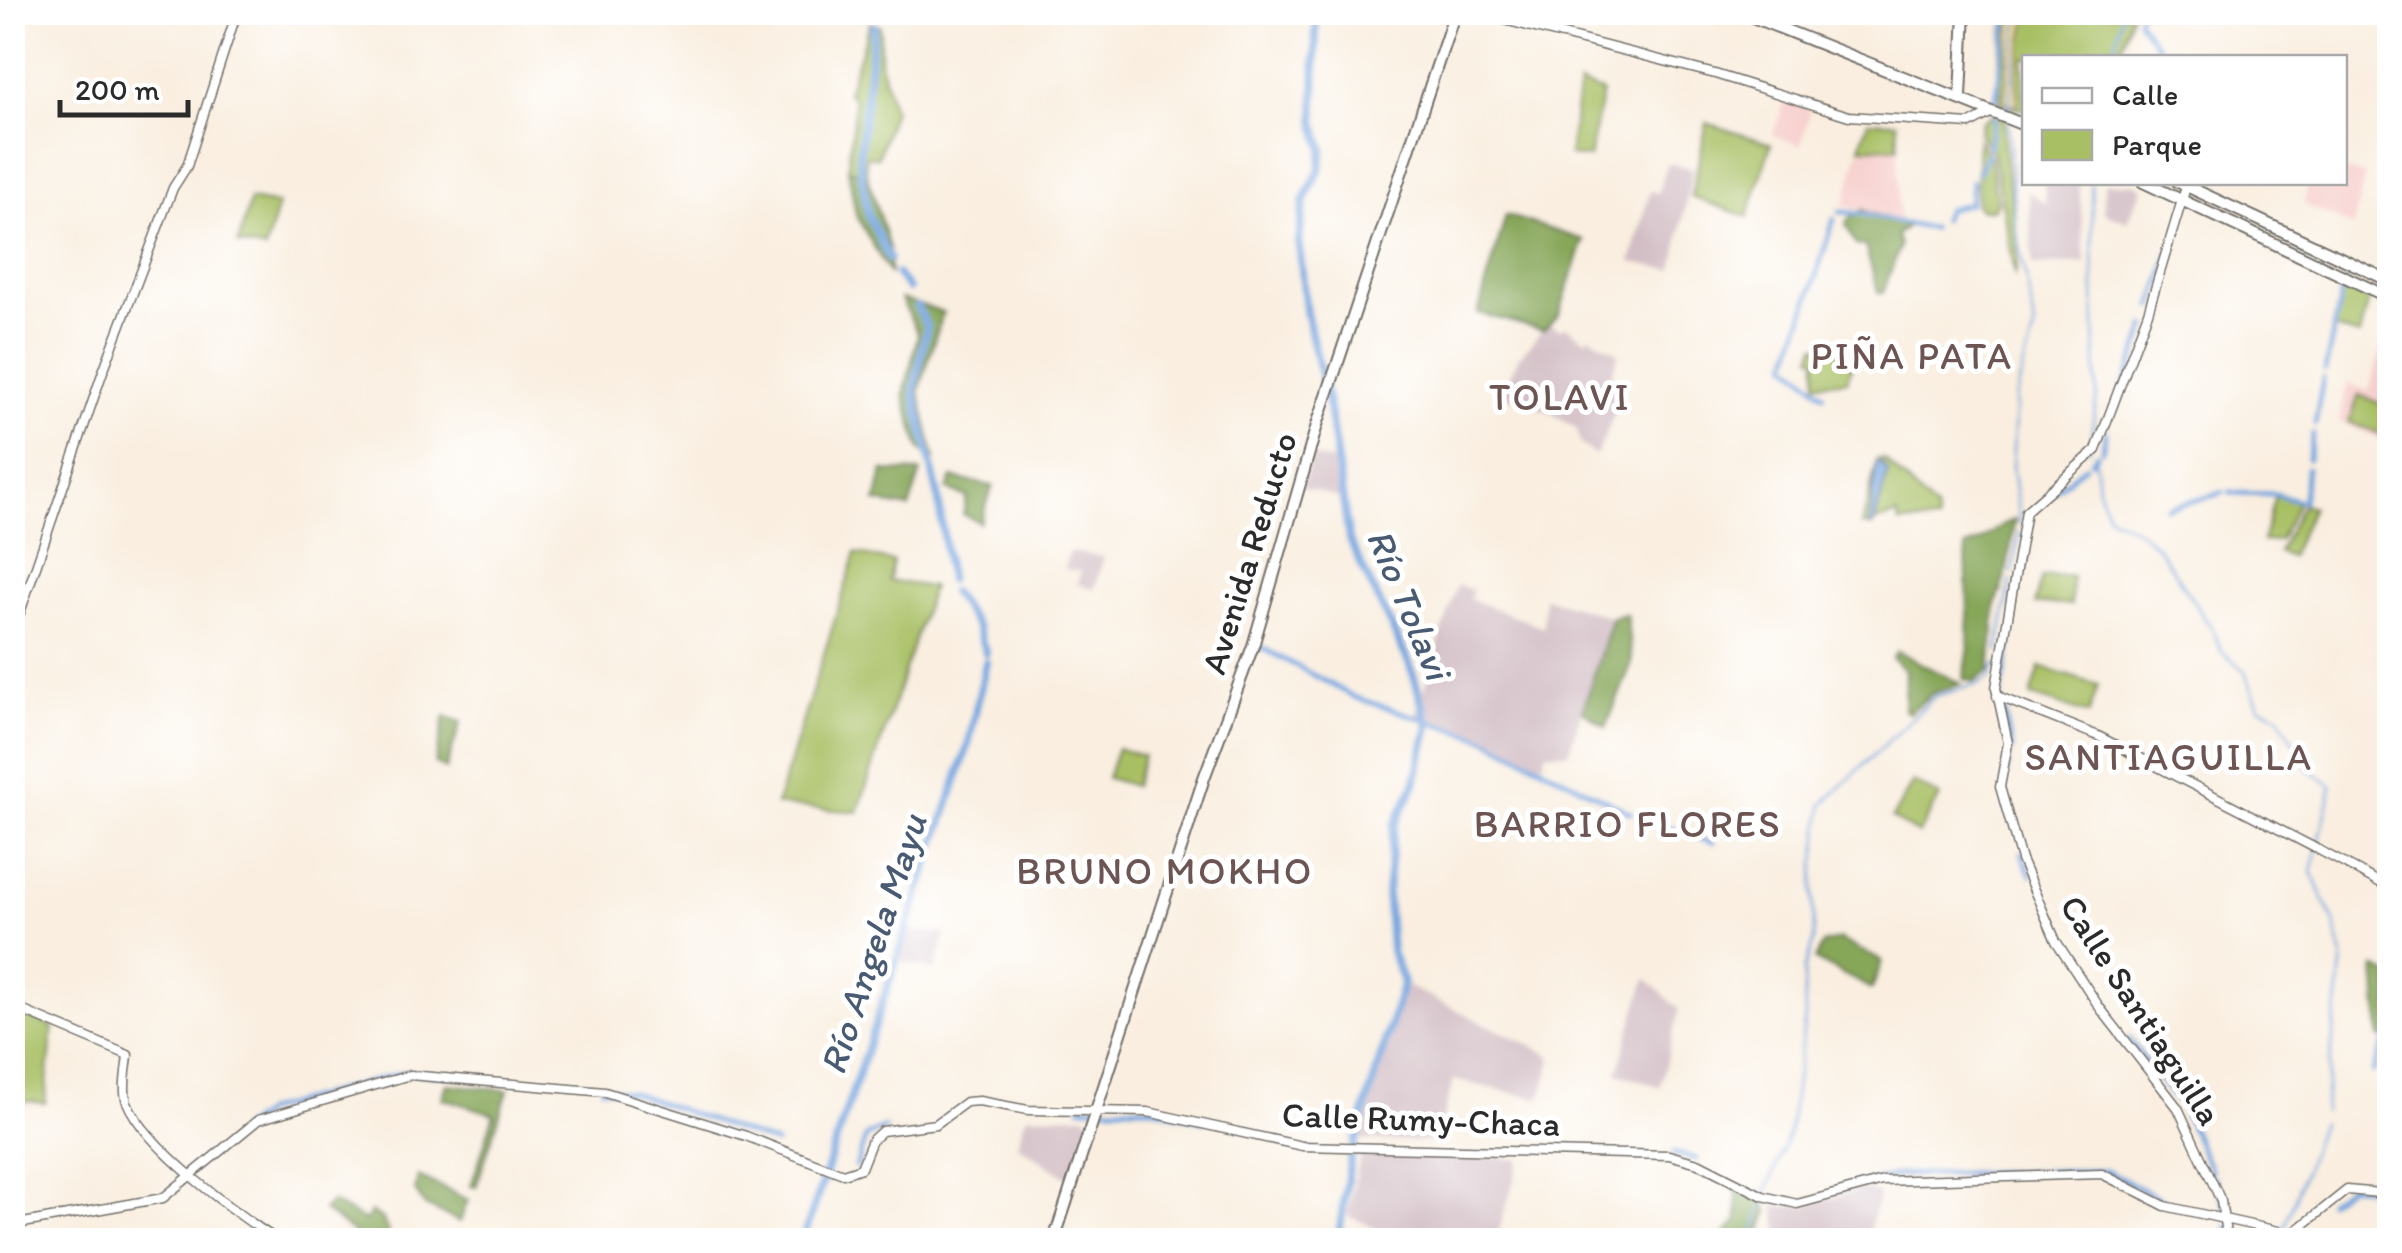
<svg xmlns="http://www.w3.org/2000/svg" width="2402" height="1253" viewBox="0 0 2402 1253" font-family="Itim,sans-serif">
  <style>
    .built { fill: #f7d0ce }
    .industrial { fill: #d2bec4 }
    .green { fill: #a8bf63; stroke: #6a7547; stroke-width: 2.5 }
    .forest { fill: #86a659; stroke: #586842; stroke-width: 2.5 }
    .sand { fill: #eeda9e; stroke: #8c8264; stroke-width: 2.5 }
    .water { fill: #75a4de; stroke: #506884; stroke-width: 2.5 }
    .lines { fill: none; stroke-linecap: round; stroke-linejoin: round }
    .stream { stroke: #75a4de; stroke-width: 2.5 }
    .canal { stroke: #75a4de; stroke-width: 5 }
    .river { stroke: #75a4de; stroke-width: 8 }
    .secondary-casing { stroke: #736f6a; stroke-width: 11 }
    .primary-casing { stroke: #736f6a; stroke-width: 14 }
    .secondary { stroke: #fff; stroke-width: 8 }
    .primary { stroke: #fff; stroke-width: 10 }
    .labels { text-anchor: middle; dominant-baseline: central; stroke-width: 10; stroke-linejoin: round; paint-order: stroke }
    .street-label { font-size: 35px; fill: #2b2b2b; stroke: #fff }
    .neighbourhood-label { font-size: 38px; letter-spacing: 2.5px; fill: #6c5553; stroke: #fff }
    .water-label { font-size: 38px; font-style: italic; fill: #495b73; stroke: #fff }
  </style>
  <rect width="100%" height="100%" fill="#fff"/>
  <filter id="ink" filterUnits="userSpaceOnUse"><feTurbulence type="fractalNoise" baseFrequency=".01" numOctaves="2"/><feDisplacementMap in="SourceGraphic" scale="20" xChannelSelector="R" yChannelSelector="G"/><feConvolveMatrix kernelMatrix="1 2 1 2 8 2 1 2 1" color-interpolation-filters="sRGB"/></filter>
  <filter id="wash" filterUnits="userSpaceOnUse"><feTurbulence type="fractalNoise" baseFrequency=".0048" numOctaves="4" result="noise"/><feDisplacementMap in="SourceGraphic" scale="40" xChannelSelector="R" yChannelSelector="G"/><feGaussianBlur stdDeviation="2.25" result="paint"/><feColorMatrix in="noise" values="0 0 0 0 0 0 0 0 0 0 0 0 0 0 0 0 0 1.4 0 .05"/><feComposite in="paint" operator="in"/></filter>
  <g filter="url(#wash)">
    <rect width="100%" height="100%" fill="#f9eedf"/>
    <path class="built" d="M1785,100L1811,108L1801,146L1773,135Z
      M1860,147H1898L1899,220L1844,206Z
      M2345,170L2365,175L2353,227L2304,204L2308,183L2344,182Z
      M2389,323V444L2339,421L2348,383L2369,391Z"/>
    <path class="industrial" d="M1667,163L1693,168L1673,270L1631,262L1650,191L1658,193Z
      M2044,183H2079L2085,263L2033,266L2028,191L2046,204Z
      M2104,183H2133L2143,187L2127,222L2104,212Z
      M1548,324L1560,329L1566,326L1585,340L1589,336L1619,353L1612,374L1622,397L1596,456L1580,444L1577,429L1551,413L1501,393L1519,357Z
      M1312,456L1340,464L1343,495L1339,498L1302,487Z
      M1069,552L1104,557L1094,589L1077,584L1081,571L1064,569Z
      M1457,585L1472,590L1470,599L1543,627L1544,597L1612,617L1568,753L1546,752L1543,767L1489,737L1416,714Z
      M909,930L945,934L935,970L901,961Z
      M1646,978L1679,1009L1660,1087L1617,1073Z
      M1405,985L1550,1055L1552,1061L1540,1099L1454,1080L1436,1142L1357,1140Z
      M1083,1115L1090,1118L1070,1180L1017,1144L1026,1116Z
      M1361,1153L1493,1156L1520,1160L1496,1240H1400L1347,1215Z
      M1864,1188L1879,1194L1866,1240H1781L1774,1206H1806Z"/>
    <path class="green" d="M2007,13H2131L2119,57L2024,58V110L2000,104V59Z
      M870,23L880,26V62L893,110L878,157H866V171L848,170C848,145 855,124 854,99L847,92Z
      M1579,84L1602,92L1589,158L1569,156Z
      M1992,114L2005,119C1999,163 2026,244 2015,274L1993,153L1979,133L1981,123Z
      M1868,121L1897,122L1898,147H1860Z
      M1707,123L1771,144L1748,217L1691,197Z
      M1978,139L1990,156L1997,203L1993,209H1980L1976,204Z
      M250,200L278,205L265,250L238,244Z
      M2344,283L2370,294L2360,336L2335,329Z
      M1816,345L1842,353L1840,361L1852,365L1847,380L1817,383V358L1812,356Z
      M2359,395L2389,407V437L2349,422Z
      M1877,459H1884L1936,511L1938,522L1899,523L1898,515L1862,526Z
      M2275,495L2298,502L2279,540L2262,542Z
      M2302,504L2312,507L2290,557L2278,552Z
      M856,553L893,562L889,581L932,587L858,812L776,805Z
      M2072,576L2071,605L2035,604L2042,577Z
      M2040,667L2098,685L2089,714L2031,696Z
      M1117,748L1143,756L1134,786L1107,778Z
      M1913,782L1940,797L1918,834L1892,818Z
      M13,1011L53,1027L45,1103L13,1100Z"/>
    <path class="forest" d="M848,170L866,171L889,248L890,275L856,215Z
      M1862,210L1908,226L1897,235L1900,246L1883,293L1878,292L1865,246L1856,245L1846,225L1848,219Z
      M1506,215L1584,240L1559,315L1543,330L1478,313Z
      M901,299L943,312L919,391L935,459L920,450L904,395L918,334Z
      M883,471L921,472L909,508L876,502Z
      M952,478L993,486L980,523L963,514L967,497L947,490Z
      M2015,520L2005,579L1996,604L1990,671L1974,682L1964,679L1969,646L1966,547C1986,542 1995,525 2015,520Z
      M1626,614L1632,663L1606,727L1583,711L1612,617Z
      M1897,651L1961,684L1933,693L1909,713L1904,710L1905,672L1892,658Z
      M445,716L461,722L446,769L435,764Z
      M1839,939L1882,961L1872,989L1815,960L1823,944Z
      M2375,968L2389,974V1039L2380,1037Z
      M447,1084L508,1090L476,1187L471,1186L494,1114L442,1098Z
      M418,1176L468,1200L460,1222L425,1206L415,1191Z
      M1736,1188L1764,1200L1768,1213L1758,1240H1719L1738,1220Z
      M331,1202L366,1221L371,1212L383,1220L389,1234L386,1240H351L354,1233L323,1210Z"/>
    <path class="sand" d="M2012,13H2028L2016,78L2017,105L2004,103Z"/>
    <path class="water" d="M1881,462L1888,472L1874,525L1869,527L1876,463Z"/>
    <g class="lines">
      <path class="stream" d="M2112,58L2122,13
        M2008,115L2019,12
        M2008,123L2015,221L2035,326L2016,395L2012,467L2020,524
        M2089,450L2097,395L2091,182
        M2095,457L2098,489L2108,515L2140,531L2157,547L2212,629L2222,652L2244,670L2259,706L2279,715L2308,768L2332,786L2312,872L2334,922L2343,957L2324,1112
        M2012,573L2019,532
        M1998,651L2011,581
        M1766,1193L1789,1133L1805,1016L1804,970L1814,940L1813,886L1823,804L1935,696L1979,684L1990,677L1996,664
        M2284,1230L2321,1123
        M1753,1240L1764,1201
        M2279,1240L2281,1236"/>
      <path class="canal" d="M2139,15L2140,12
        M2138,20L2166,58
        M1995,103L2009,12
        M1989,147L1994,117
        M1978,173L1987,154
        M1840,212C1872,212 1900,226 1932,228
        M1942,220L1947,209L1970,203L1972,181
        M2153,306L2171,250
        M1789,360L1834,219
        M1788,363L1824,394
        M2325,371L2344,282
        M2115,409L2147,326
        M2315,424L2323,379
        M2102,450L2106,432
        M2308,459L2313,434
        M2091,461L2097,454
        M2230,493L2276,494L2297,500
        M2049,496L2085,466
        M2302,502L2307,468
        M2167,508L2223,493
        M1257,645L1356,698L1487,739L1631,813
        M2001,693L2011,639
        M2002,701L2012,750
        M2006,775L2009,758
        M1641,817L1713,843
        M2022,853L2031,875
        M2129,1039L2176,1100
        M2373,1072L2390,1030
        M602,1088L631,1092L776,1144
        M1081,1107H1152L1204,1121
        M2184,1113L2211,1171
        M240,1130L266,1111L405,1072L451,1075
        M1673,1153L1696,1159
        M856,1167L866,1136L885,1128
        M2043,1171H2106L2173,1205
        M2215,1178L2226,1209
        M1835,1190L1899,1175L2035,1171
        M2328,1201L2350,1185L2387,1191
        M2228,1226L2233,1240"/>
      <path class="river" d="M1316,12L1315,121L1323,148L1320,169L1304,202L1299,242L1306,312L1329,408L1349,540L1411,667L1429,726L1415,784L1394,826L1387,892L1391,951L1403,982L1354,1147
        M877,13V12
        M874,26L859,157L868,215L889,259
        M897,274L908,289
        M917,307L927,327L914,390L938,495L949,580
        M952,592L976,626L986,653
        M803,1240L968,746L986,662
        M1338,1240L1351,1156"/>
    </g>
  </g>
  <g filter="url(#ink)">
    <g class="lines">
      <g class="secondary-casing">
        <path id="secondary" d="M1473,12L1715,74L1849,116L1970,124L1992,112
          M2186,187L2148,312L2096,450L2026,511L1996,688L2008,743L2000,787L2021,860L2056,941L2100,1008L2178,1108L2221,1201L2227,1240
          M12,636L102,374L173,188L187,166L237,12
          M1997,696L2098,736L2315,848
          M2319,850L2390,888
          M12,1006L128,1055C127,1068 122,1089 127,1102C146,1148 235,1213 277,1240
          M12,1225L163,1198L258,1120L410,1075L605,1092L746,1136L843,1174L861,1168L872,1140L882,1131L936,1124L966,1102L979,1101L1028,1110L1148,1112L1302,1146L1669,1155L1698,1163L1763,1196L1797,1204L1883,1181L2102,1174L2165,1206L2292,1234L2347,1190L2390,1194"/>
      </g>
      <g class="primary-casing">
        <path id="primary" d="M1740,12L2024,125
          M1961,96L1965,12
          M2143,182L2390,298
          M2178,182L2390,281
          M1054,1240L1204,778L1253,646L1317,425L1455,12"/>
      </g>
      <use href="#secondary" class="secondary"/>
      <use href="#primary" class="primary"/>
    </g>
  </g>
  <g class="labels">
    <g class="street-label">
      <text transform="translate(1249 553) rotate(-73)">Avenida Reducto</text>
      <text transform="translate(2141 1010) rotate(57)">Calle Santiaguilla</text>
      <text transform="translate(1421 1119) rotate(2)">Calle Rumy-Chaca</text>
    </g>
    <g class="neighbourhood-label">
      <text x="1912" y="356">PIÑA PATA</text>
      <text x="1560" y="397">TOLAVI</text>
      <text x="2169" y="757">SANTIAGUILLA</text>
      <text x="1628" y="824">BARRIO FLORES</text>
      <text x="1165" y="871">BRUNO MOKHO</text>
    </g>
    <g class="water-label">
      <text transform="translate(1409 604) rotate(67)">Río Tolavi</text>
      <text transform="translate(873 944) rotate(-72)">Río Angela Mayu</text>
    </g>
  </g>
  <rect width="2402" height="1253" fill="none" stroke="#fff" stroke-width="50"/>
  <rect x="2022" y="55" width="325" height="130" fill="#ffffff" stroke="#aaaaaa" stroke-width="2.5"/>
  <rect x="2042" y="88" width="50" height="15" fill="#ffffff" stroke="#aaaaaa" stroke-width="2.5"/>
  <text x="2112" y="105" font-size="30" fill="#2b2b2b">Calle</text>
  <rect x="2042" y="130" width="50" height="30" fill="#a8bf63" stroke="#aaaaaa" stroke-width="2.5"/>
  <text x="2112" y="155" font-size="30" fill="#2b2b2b">Parque</text>
  <path d="M60 100v15h128v-15" fill="none" stroke="#2b2b2b" stroke-width="5"/>
  <text x="75" y="100" font-size="30" fill="#2b2b2b" stroke="#ffffff" stroke-width="8" paint-order="stroke">200 m</text>
</svg>
